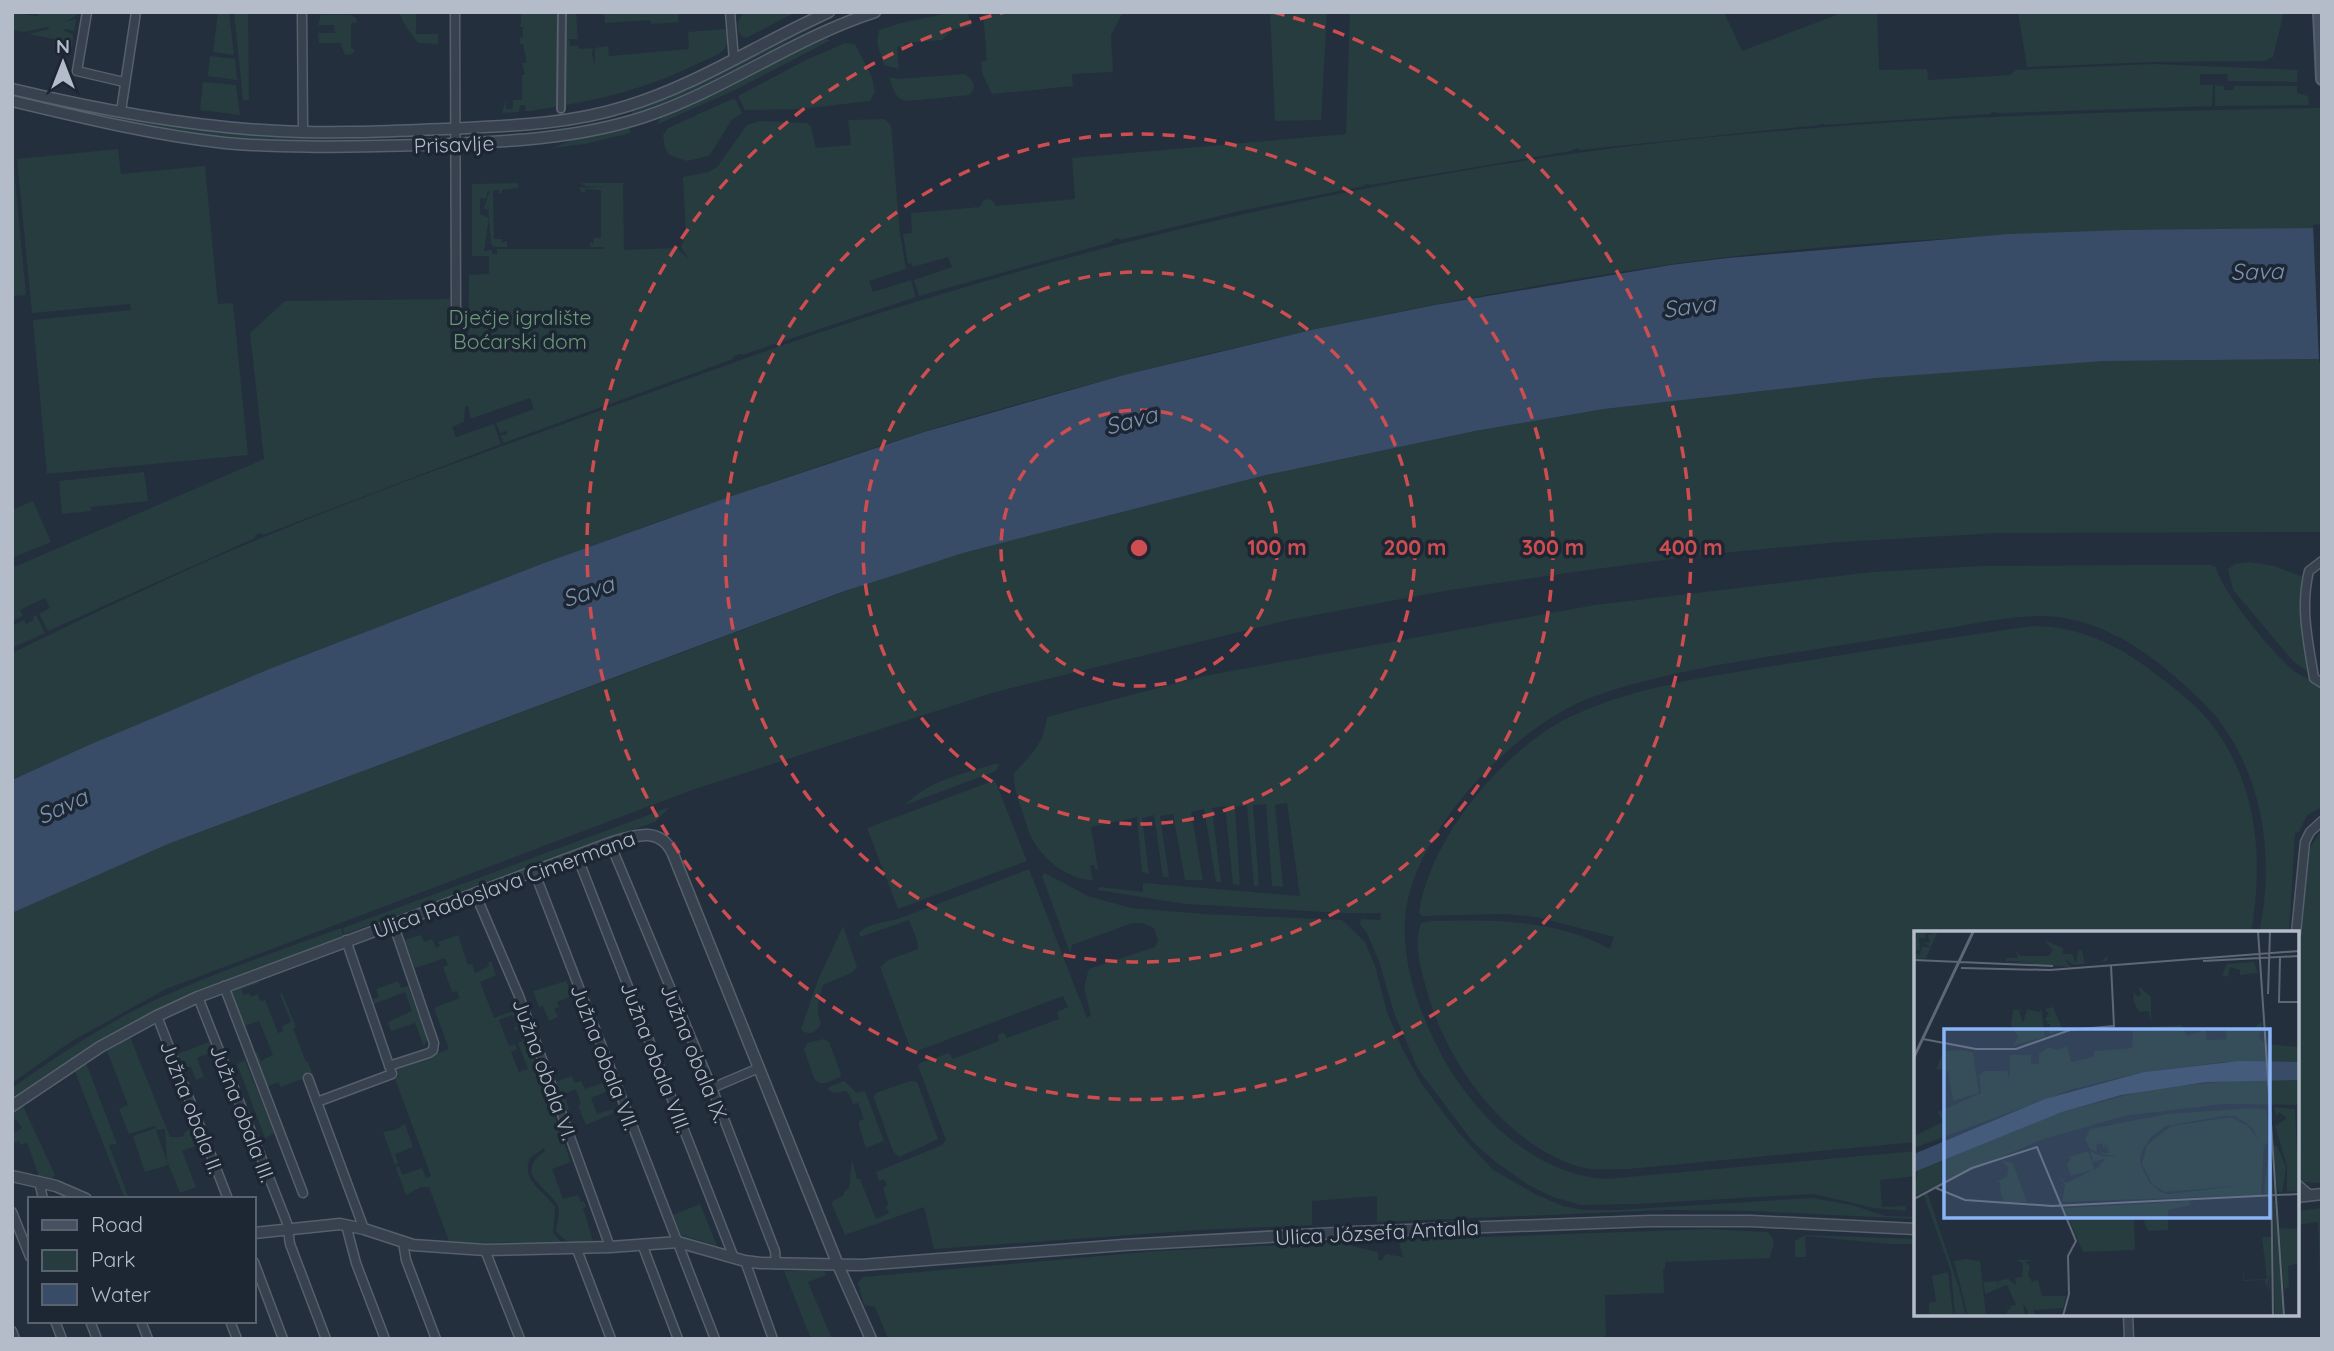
<svg xmlns="http://www.w3.org/2000/svg" width="2334" height="1351" viewBox="0 0 2334 1351" font-family="Quicksand,sans-serif">
  <style>
    .green { fill: #263c3f }
    .water { fill: #394c67 }
    .pier { fill: #242f3e }
    .lines { fill: none; stroke-linecap: round; stroke-linejoin: round }
    .pedestrian-casing { stroke: #565f6c; stroke-width: 10 }
    .minor-casing { stroke: #565f6c; stroke-width: 11 }
    .tertiary-casing { stroke: #565f6c; stroke-width: 13 }
    .secondary-casing { stroke: #565f6c; stroke-width: 14 }
    .pedestrian { stroke: #38414e; stroke-width: 6 }
    .minor { stroke: #38414e; stroke-width: 8 }
    .tertiary { stroke: #38414e; stroke-width: 10 }
    .secondary { stroke: #465061; stroke-width: 10 }
    .ring { fill: none; stroke: #ce4d50; stroke-width: 3.5; stroke-dasharray: 12 9 }
    .labels { text-anchor: middle; dominant-baseline: central; stroke-width: 7; stroke-linejoin: round; paint-order: stroke }
    .street-label { font-size: 21px; fill: #b4bcc9; stroke: #1d2633 }
    .park-label { font-size: 21px; fill: #6b9a76; stroke: #1d2633 }
    .water-label { font-size: 23px; font-style: italic; fill: #7c92b1; stroke: #1d2633 }
    .inset-road { fill: none; stroke: #5e6776; stroke-width: 2 }
    .view { fill: #8ab4f8; fill-opacity: 0.15; stroke: #8ab4f8; stroke-width: 3.5 }
    .inset-edge { fill: none; stroke: #b4bcc9; stroke-width: 3.5 }
    .centre { fill: #ce4d50; stroke: #1d2633; stroke-width: 3.5 }
    .ring-label { font-size: 21px; text-anchor: middle; font-weight: bold; fill: #ce4d50; stroke: #1d2633; stroke-width: 7; stroke-linejoin: round; paint-order: stroke }
  </style>
  <rect width="100%" height="100%" fill="#242f3e"/>
  <path class="green" d="M39,12H59L58,14L76,12V16L65,22L76,19L74,31L65,29L64,31L73,34L72,47L65,48L59,40L29,34L49,29L48,27L23,32L12,30V13L38,16Z
    M218,12H229L234,55L213,52Z
    M234,12H248L249,100H243Z
    M399,12H416V34H438V44L418,43L404,24Z
    M521,12H576L578,39H569L570,46H578L579,49L593,48L592,55L595,64V48L608,46L609,56L689,49L688,32L725,29L728,30C728,38 729,43 724,49C720,55 707,59 701,62C646,90 590,102 530,111H526L525,105H520L519,112L502,113L506,100V109H513V100H522V75H525L522,63H527L523,44H520V38L523,37V27H519L521,24Z
    M604,12H683V14H678L679,22L651,24L650,20L605,23Z
    M744,12H796L746,38C733,32 737,22 744,12Z
    M954,12H968L971,26L952,30L942,40L904,43V46L897,47L899,69L884,65L877,43L879,30L901,23Z
    M1123,12L1111,35L1113,72L1072,74L1073,86L992,94L982,73L981,62L987,60L983,13Z
    M1270,12H1327L1321,120L1275,121Z
    M1350,12H1724L1742,51L1844,12H1877L1879,70L1927,69L1928,80L2010,75L2016,70L2153,64L2298,70L2297,82L2228,81L2227,74H2200V85H2213L2212,106L2000,113L1992,112L1990,114L1824,125L1823,123L1819,125L1580,150L1578,148L1571,151L1370,185L1368,183L1364,186L1244,210L1120,240L1118,238L1112,240L1111,242L919,296L914,280L952,267L948,257L913,267L911,263L908,264L903,234L912,233L911,213L980,207L983,201L987,199L993,201L996,206L1075,199L1072,158L1346,134Z
    M2018,12H2284L2273,57L2265,61L2153,62L2027,67Z
    M321,15H350L356,18L357,22L351,23V48L355,50L352,54L345,55L340,43H319L318,33H335L334,25H318Z
    M829,17L830,19C763,52 703,91 633,115L631,110L685,91Z
    M820,38L831,40L733,91L656,125L662,116L702,99Z
    M845,43L855,44L872,77L875,92L870,101L800,109L745,110L738,96L806,60Z
    M210,56L235,59L237,80L208,76Z
    M964,74C973,78 978,88 969,95L908,101C895,100 893,88 889,77L898,79Z
    M203,82L236,85L240,115L200,110Z
    M2215,85L2224,86V90H2234V86H2297V93L2308,96L2309,105L2215,106Z
    M12,94C101,114 191,133 282,137C329,139 375,136 422,135V137L308,142L222,137L111,119Z
    M732,99L736,100L742,113L731,121L709,156L687,161L669,155L665,148L663,135L668,128Z
    M2322,108V228C2105,232 1888,234 1673,264C1439,298 1207,349 980,415C922,431 865,451 808,470C683,512 558,557 435,605C293,660 151,717 12,780V653C95,613 178,572 264,537C375,491 489,451 602,410C696,376 790,341 886,311C1100,244 1320,191 1542,158C1799,120 2061,112 2322,108Z
    M884,119L891,125L900,234L906,269L869,281L873,292L911,280L916,297L742,355L740,354L734,356L733,359L503,443L501,435H507V431L500,433L496,423L534,409L530,398L473,418L470,417L468,406L465,407L464,422L452,427L456,437L494,424L501,444L263,535L261,533L255,535V538L48,631L39,614L50,608L45,598L20,610L23,616L12,621V568L264,459L250,333L285,301L450,299V347H468L469,275L489,274V256H472V184L518,183V188L502,190V193H499V190H493L494,239H502V243L507,241V247H494L491,244L488,204L487,210L484,208L490,191L487,192V198L480,199V214L489,218L484,251L492,250V254H497V249H604V247H590V241L593,244L594,238H601V190L585,189V192H581L580,187L587,188L606,186L587,187L581,183H623L624,250L677,248L689,259L681,247L686,235L683,177L708,172L717,167L747,125L760,121L807,123L811,127L816,148L851,145L848,120Z
    M629,126L631,133L585,144L552,148L573,140Z
    M118,149L121,174L205,166L218,304L233,303L248,455L47,474L33,320L131,310L130,304L32,313L17,159Z
    M12,157H13L26,295L12,296Z
    M2322,359V532L1998,533L1840,542L1710,554L1581,571L1450,590L1288,620L995,692L692,790L166,989L72,1041L12,1083V913L168,844L881,578L963,553L1266,475L1475,431L1604,409L1876,378L2020,365L2104,361Z
    M144,472L148,501L91,507V511L62,514L59,481Z
    M33,501L51,542L12,558V510Z
    M2250,562L2274,566L2303,577L2301,633L2308,672L2293,661L2233,590L2228,569L2235,564Z
    M2139,565H2211L2216,567C2220,590 2275,656 2294,671C2303,678 2314,679 2320,688L2322,807L2307,815L2299,832L2295,833L2289,933H2259C2275,860 2264,778 2217,718C2204,702 2188,688 2172,674C2145,651 2113,630 2078,621C2039,610 1994,620 1955,627C1921,632 1888,638 1855,643C1771,657 1675,668 1595,696C1517,723 1412,832 1405,918C1402,965 1419,1011 1440,1052C1472,1113 1534,1175 1606,1179L1916,1151V1176L1880,1180L1882,1207L1905,1206L1906,1211L1874,1208L1813,1194L1635,1204L1581,1205L1553,1197L1527,1184L1497,1163L1472,1141L1418,1069L1394,1013L1380,964L1367,933L1359,923L1362,919L1380,920L1381,913H1343L1186,904L1097,890L1100,887L1143,892V883L1300,896L1287,803L1275,805L1283,887L1272,886L1266,804L1253,805L1259,886H1254L1247,805L1235,807L1240,885L1233,884L1225,806L1212,808L1221,882H1216L1204,809L1191,812L1203,880H1185L1173,814L1160,816L1169,877H1163L1154,815L1142,818L1149,874L1142,872L1137,817L1091,827L1098,869H1095L1094,865L1090,866L1093,880C1070,880 1046,862 1034,842C1028,833 1026,821 1022,811C1018,798 1013,787 1014,773C1033,753 1043,745 1047,717L1204,676L1595,605L1872,572L1980,566Z
    M36,615L45,633L12,648V626L24,620L26,624L34,620L33,616Z
    M2032,626C2078,626 2117,644 2153,672C2173,687 2193,702 2209,721C2258,782 2264,859 2251,933H1916V1142L1628,1169C1613,1169 1595,1171 1580,1167C1505,1144 1447,1064 1427,991C1421,969 1413,946 1421,923L1431,921C1492,920 1554,918 1610,949L1614,937L1537,917L1505,914L1422,916L1419,913C1429,838 1506,746 1574,715C1638,686 1711,676 1780,665C1864,651 1948,638 2032,626Z
    M995,764H999L996,771L905,805C928,781 964,773 995,764Z
    M995,780L1027,861L898,909L867,828Z
    M670,807L655,822L345,934L343,928Z
    M2322,829V1183L2302,1182L2297,1175V972L2308,851Z
    M1029,869L1087,1018L1091,1015L1084,987L1089,969L1155,947L1158,940L1154,928L1142,923H1132L1072,945L1070,953L1042,876L1045,873L1088,896L1131,908L1204,914L1342,920L1365,942L1375,966L1387,1012L1402,1048L1421,1083L1458,1132L1492,1169L1537,1195L1563,1206L1583,1210H1618L1812,1198L1852,1205L1885,1216L1916,1217V1219L1750,1211L1668,1210L1377,1222V1196L1312,1201V1225L1200,1230L934,1249L924,1207L845,1235L831,1202L844,1195V1192L849,1188L852,1160L857,1179H860L876,1219L889,1213L886,1207L888,1204L883,1188L887,1185L884,1179L879,1181L876,1172L942,1145L946,1140L918,1066L920,1063L949,1053L953,1059L999,1041L998,1035L1003,1032L1007,1038L1059,1019L1057,1012L1068,1007L1063,996L912,1053L880,967L888,960L918,949L917,940L909,920L860,937L859,933C868,923 885,922 898,919Z
    M843,926L857,967L853,972L823,985C819,999 815,1009 821,1023C819,1030 812,1035 804,1032L801,1029L818,980Z
    M341,928L343,935L336,940C278,961 218,981 162,1008C109,1033 60,1067 12,1101V1088C60,1054 110,1020 164,996C221,970 282,950 341,928Z
    M421,935L424,942L432,939L436,948L440,946L438,942L458,935L468,965L472,964L475,973L489,966L488,963L491,961L496,975L480,982L494,1018L516,1010L523,1028L515,1030L514,1028L517,1026L512,1015L499,1020L509,1046L515,1044L517,1049L511,1052L519,1072L528,1069L518,1043L523,1041L519,1032L524,1030L571,1162L552,1169L563,1199L578,1195L581,1202L584,1201L586,1207L583,1208L593,1241L568,1242L556,1232C556,1223 562,1212 557,1204C546,1185 513,1175 545,1151L544,1148L530,1158C520,1181 545,1191 555,1207L553,1233L561,1242L474,1243L449,1241L429,1187H421L406,1195L396,1168L399,1166L402,1175L422,1168L426,1178L431,1176L395,1079L399,1076L396,1069L449,1049L434,1008L460,998L457,991L452,992L443,967L448,965L445,958L415,968L404,940Z
    M258,980L259,983L242,989L243,995L249,993L251,997L260,993L258,996L260,1001L265,1000L278,1033L283,1031L282,1026L291,1022L280,994L282,993L296,1027L293,1028L306,1062H308L313,1075L281,1087L278,1082L266,1087L253,1054L257,1052L261,1061L273,1055L259,1021L242,1027L229,991Z
    M398,981L401,988L408,986L427,1039L424,1047L415,1023L391,1031L388,1022L412,1011L405,992L374,1004L373,999L379,997L376,989Z
    M566,981L572,996L557,1002L559,1007L554,1009L558,1017L549,1021L543,1006L539,1007L533,991Z
    M130,1037L170,1137H182L186,1131L195,1128L202,1144L182,1151L196,1187L180,1193L167,1161L165,1129L156,1130L168,1165L145,1172L133,1136L156,1128L155,1126L129,1134L119,1109L128,1105L107,1051Z
    M824,1039L829,1042L841,1074L840,1077C831,1081 820,1088 814,1078L804,1050L807,1043Z
    M209,1042L213,1052L197,1058L204,1077L196,1080L191,1067L183,1069L178,1054Z
    M245,1060L273,1130V1134L265,1138L237,1064Z
    M86,1063L117,1144L109,1145L129,1199H125L75,1072L76,1069Z
    M572,1076L575,1083L581,1081L585,1089L603,1083L606,1092L591,1098L597,1114L613,1109L614,1113L586,1125L578,1106L581,1104L576,1089L564,1094L569,1109L565,1111L555,1082Z
    M844,1081L857,1093L865,1091L884,1141L866,1148L859,1126V1121L864,1119L858,1103L853,1104L849,1094L845,1091L834,1093L828,1090L829,1087Z
    M910,1081L917,1082L938,1139L899,1157L893,1151L874,1098L876,1093Z
    M23,1106L55,1175L53,1176L54,1181L39,1176L27,1143L20,1145L19,1141L12,1144V1131L16,1132L22,1128L16,1119L12,1121V1113Z
    M405,1124L413,1147L395,1154L398,1163L395,1165L383,1132L395,1130Z
    M700,1204L717,1246L681,1235L673,1215Z
    M2322,1208V1330L2318,1222L2297,1225V1211Z
    M1709,1229L1767,1232C1779,1241 1771,1248 1770,1258L1665,1262V1269L1663,1270L1664,1293L1605,1295L1606,1339H896L887,1336L875,1307L864,1305L858,1283L863,1277L1157,1251L1349,1242L1352,1246L1378,1252V1259L1381,1261L1386,1254L1403,1257L1398,1240Z
    M1805,1235L1916,1239V1244H1891L1805,1236L1806,1257H1795V1241Z
    M784,1271H824L826,1275L808,1282L832,1339H811Z"/>
  <path class="water" d="M2322,228V359L2104,361L1876,378L1604,409L1475,431L1266,475L963,553L842,592L168,844L12,913V780L89,745L272,668L544,563L726,498L924,432L1124,375L1316,329L1435,305L1671,265L1728,258L2009,234L2124,230Z"/>
  <path class="pier" d="M2322,224V363H2319L2313,225Z"/>
  <g class="lines">
    <g class="pedestrian-casing">
      <path id="pedestrian" d="M561,109L562,12"/>
    </g>
    <g class="minor-casing">
      <path id="minor" d="M87,12L77,71L124,82
        M302,12L303,132
        M455,12L456,321
        M730,12L734,60
        M121,111L136,12
        M2322,561L2309,571C2300,608 2308,641 2314,678L2322,683
        M610,843L712,1088L775,1251L776,1264
        M577,856L734,1258
        M534,871L715,1339
        M475,893L519,996L610,1247
        M2296,933L2305,842L2310,832L2322,821
        M224,986L303,1193
        M198,997L287,1223L290,1244L326,1339
        M157,1016L228,1199
        M389,1066L429,1053L433,1050L434,1043L393,923
        M308,1078L364,1229
        M712,1088L759,1068
        M317,1102L392,1074L346,940
        M39,1181L43,1199
        M2297,1184L2310,1195
        M12,1212L30,1257
        M346,1225L356,1263L385,1339
        M403,1242L406,1260L436,1339
        M642,1244L678,1339
        M576,1247L611,1339
        M485,1250L520,1339
        M745,1261L773,1339
        M254,1262L283,1339
        M2128,1314L2129,1339
        M55,1321L62,1339
        M90,1321L97,1339
        M141,1321L148,1339
        M230,1321L237,1339
        M12,1331L15,1339"/>
    </g>
    <g class="tertiary-casing">
      <path id="tertiary" d="M12,89C100,110 189,127 279,131C334,134 389,131 444,129C506,126 568,125 627,106C699,84 761,42 829,12
        M12,101C83,118 153,135 225,143C291,149 358,146 425,145C500,142 573,140 644,117C725,90 794,38 875,12
        M12,1106L100,1047L157,1016L198,997L610,843C633,836 660,825 673,854L838,1265L871,1339
        M12,1176L56,1186L86,1199
        M2297,1197L2322,1194
        M254,1233L340,1224L364,1229L413,1245L485,1250L610,1247L678,1242L745,1261L760,1263L861,1265L1124,1245L1354,1232L1650,1221H1751L1916,1229"/>
    </g>
    <g class="secondary-casing">
      <path id="secondary" d="M2319,12L2322,79"/>
    </g>
    <use href="#pedestrian" class="pedestrian"/>
    <use href="#minor" class="minor"/>
    <use href="#tertiary" class="tertiary"/>
    <use href="#secondary" class="secondary"/>
  </g>
  <g class="ring">
    <circle cx="1139" cy="548" r="138"/>
    <circle cx="1139" cy="548" r="276"/>
    <circle cx="1139" cy="548" r="414"/>
    <path d="M1273 12A552 552 0 1 1 1005 12"/>
  </g>
  <g class="labels">
    <g class="street-label">
      <text transform="translate(454 144) rotate(-2)">Prisavlje</text>
      <text transform="translate(504 884) rotate(-20)">Ulica Radoslava Cimermana</text>
      <text transform="translate(695 1053) rotate(68)">Južna obala IX.</text>
      <text transform="translate(605 1057) rotate(69)">Južna obala VII.</text>
      <text transform="translate(656 1057) rotate(69)">Južna obala VIII.</text>
      <text transform="translate(545 1069) rotate(70)">Južna obala VI.</text>
      <text transform="translate(192 1107) rotate(69)">Južna obala II.</text>
      <text transform="translate(243 1113) rotate(69)">Južna obala III.</text>
      <text transform="translate(1377 1232) rotate(-3)">Ulica Józsefa Antalla</text>
    </g>
    <g class="park-label">
      <text x="520" y="317">Dječje igralište<tspan x="520" dy="24">Boćarski dom</tspan></text>
    </g>
    <g class="water-label">
      <text transform="translate(2257 271) rotate(-1)">Sava</text>
      <text transform="translate(1689 306) rotate(-7)">Sava</text>
      <text transform="translate(1131 420) rotate(-15)">Sava</text>
      <text transform="translate(588 591) rotate(-19)">Sava</text>
      <text transform="translate(62 806) rotate(-25)">Sava</text>
    </g>
  </g>
  <g transform="translate(1914 931)">
    <rect width="385" height="385" fill="#242f3e"/>
    <path d="M3,0H24L12,27L0,28V22L6,24L8,16H16L9,11L16,12L14,4L21,2L12,1L11,7H5L6,19H1ZM130,9L149,17V23H158L162,32L164,20L168,19L171,33L188,30L194,24L193,30L160,34L150,28L157,36L97,31L122,30H97L92,31V27H104L102,19L106,25H135L139,19ZM340,31L344,42L326,44V39L316,36L314,46L308,44L313,33ZM224,55L237,66V92L235,80L225,81L219,69L220,61L224,66L227,63ZM139,76L148,97L135,104L136,93L132,92L137,89L132,90V86L137,85H132L135,83L131,78ZM127,77L131,106L98,115L104,106L97,94L99,79H110L105,80L109,92L113,78L126,81ZM349,90L345,107L352,113L385,116V131H310L230,141L159,158L0,217V205L29,191L24,181L67,162L65,145L70,140H93L95,147L96,124H117V133H125V123L134,116L144,119L153,115L157,131L180,126V120L218,117L219,97L268,94L273,105L292,98V108L299,109L313,108L311,97L337,99ZM47,119L59,121L65,162L39,170L34,140L22,138L30,120ZM324,149H385V174L309,173L210,185L127,209L0,265L4,238L148,181L236,158ZM360,176L381,178L385,261L373,260V235L361,195L373,187L365,181L362,185ZM339,177L353,179L355,211L350,215L347,264L148,271L151,254L143,244L152,252L179,239L157,245L153,233L157,227L150,228L174,220L181,239L191,228L179,231L176,220L188,225L204,226L183,222H195L193,212V221L191,212L190,220L188,212L182,214L183,221L176,218L171,208L176,198L253,183ZM310,185H320L331,191L339,198L344,208L334,195L317,186L257,195L233,214L228,233L238,253L251,261L322,255L254,263L245,260L235,251L227,235L226,226L228,220L237,206L252,195ZM355,213L363,215L372,236L368,262L364,260L356,216L355,263L350,262ZM87,229L99,232L113,271H91L87,265L86,251H82L93,245L94,237ZM13,261L45,357L52,385H41L37,340L9,262ZM275,270L277,274L254,279V299L234,300L228,286H220L221,319L169,321L150,277ZM359,270H361L369,385H361ZM365,297L385,298V332L374,335L375,355L370,359ZM348,306H358L356,357L354,359L356,345L352,358L351,349L329,350V334L330,349L353,348ZM52,328L66,330L72,385H54L40,330ZM102,329H119L111,331L116,335L114,344L118,351L124,349L121,336L128,365H152L149,377L119,379L121,385H113L114,380L109,373L111,385H95L92,381L98,376H91L102,374L93,354L71,363L69,346L70,351L83,350L85,356L84,350L94,348L102,354L101,347L108,346L109,332ZM34,341L39,383L15,385V372L22,370L18,345Z" fill="#263c3f" fill-rule="evenodd"/>
    <path d="M326,130L385,131V149L292,151L207,164L148,181L0,241V223L131,168L230,141Z" fill="#394c67"/>
    <path class="inset-road" d="M344,0L370,385M366,27L365,71H385M0,29L139,35M289,30L385,25M47,37L136,39L385,20M354,63L356,0M9,108L62,118H102L156,99L200,95L197,34M0,125L59,0M0,127L60,0M357,232L359,385M22,257L51,269L138,275L385,263M0,268L58,237L123,216L162,310L154,325L155,363L149,385"/>
    <path class="view" d="M30,98H356V287H30Z"/>
    <rect width="385" height="385" class="inset-edge"/>
  </g>
  <circle cx="1139" cy="548" r="10" class="centre"/>
  <g class="ring-label">
    <text x="1277" y="555">100 m</text>
    <text x="1415" y="555">200 m</text>
    <text x="1553" y="555">300 m</text>
    <text x="1691" y="555">400 m</text>
  </g>
  <rect width="2334" height="1351" fill="none" stroke="#b4bcc9" stroke-width="28"/>
  <rect x="28" y="1197" width="228" height="126" fill="#1d2633" stroke="#59626f" stroke-width="2"/>
  <rect x="42" y="1220" width="35" height="10" fill="#465061" stroke="#59626f" stroke-width="2"/>
  <text x="91" y="1232" font-size="21" fill="#b4bcc9">Road</text>
  <rect x="42" y="1250" width="35" height="21" fill="#263c3f" stroke="#59626f" stroke-width="2"/>
  <text x="91" y="1267" font-size="21" fill="#b4bcc9">Park</text>
  <rect x="42" y="1284" width="35" height="21" fill="#394c67" stroke="#59626f" stroke-width="2"/>
  <text x="91" y="1302" font-size="21" fill="#b4bcc9">Water</text>
  <g transform="translate(63 63)" stroke="#1d2633" stroke-width="5" paint-order="stroke">
  <path d="M0-5L12 26L0 18L-12 26Z" fill="#b4bcc9"/>
  <text y="-10" font-size="19" font-weight="bold" text-anchor="middle" fill="#b4bcc9">N</text>
  </g>
</svg>
